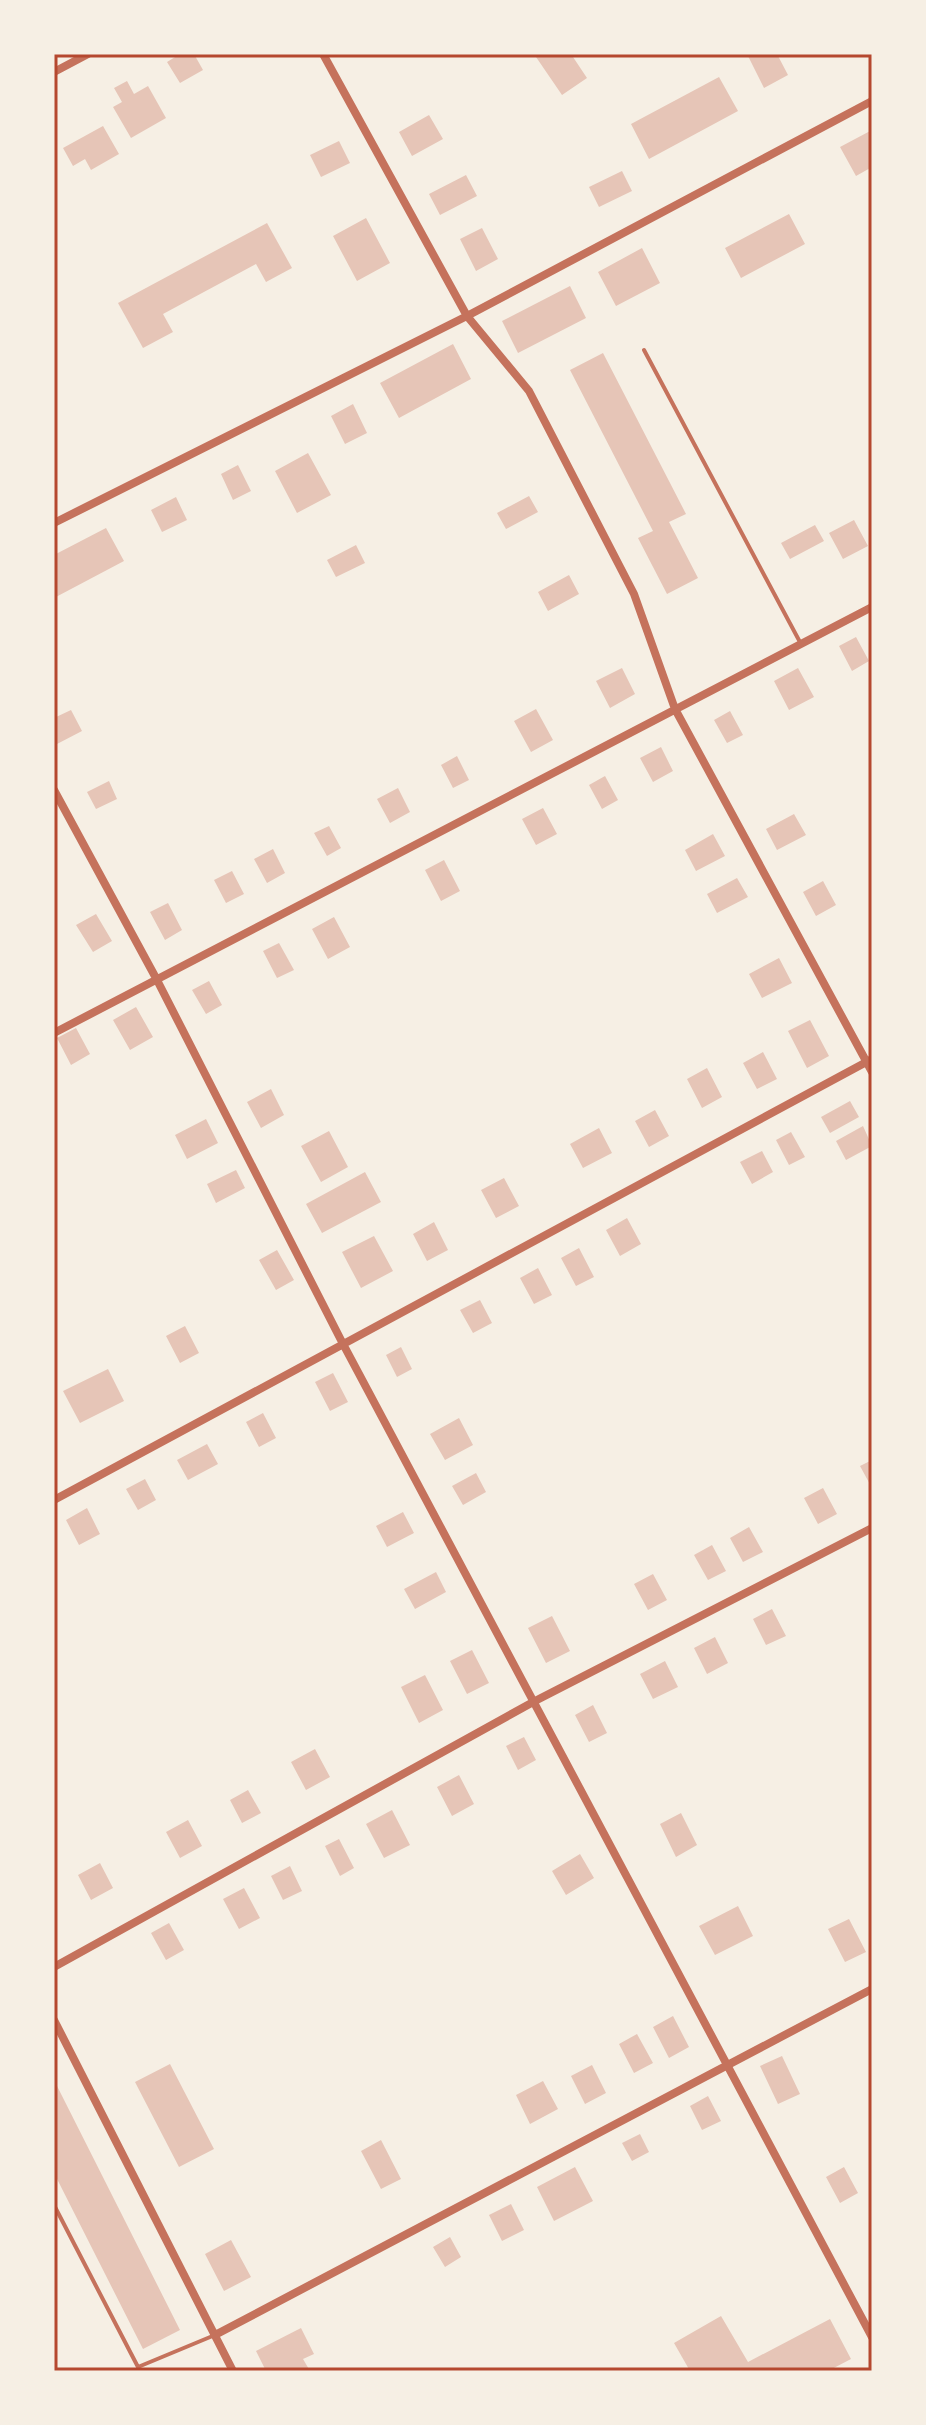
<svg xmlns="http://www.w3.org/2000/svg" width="926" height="2425" viewBox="0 0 926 2425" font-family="Lora,serif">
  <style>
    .building { fill: #e6c5b7 }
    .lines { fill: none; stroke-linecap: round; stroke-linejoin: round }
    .service { stroke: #c5725c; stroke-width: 4 }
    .minor { stroke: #c5725c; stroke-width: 8 }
    .neatline { fill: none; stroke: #b5482f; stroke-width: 3 }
  </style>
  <rect width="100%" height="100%" fill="#f6efe4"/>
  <path class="building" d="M180,54H194L203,70L180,83L167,62Z
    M541,54H571L587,78L562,95L536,57Z
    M747,54H777L788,75L764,88Z
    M719,77L738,111L649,159L631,124Z
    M127,81L134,94L148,86L166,118L131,138L113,107L122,102L114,88Z
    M429,115L443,139L412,156L399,132Z
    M103,126L119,154L91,170L85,159L73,166L63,148Z
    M872,130V167L856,176L840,147Z
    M339,141L350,163L321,177L310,155Z
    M622,171L632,191L599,207L589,187Z
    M466,175L477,196L440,215L429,194Z
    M789,214L805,244L741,278L725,248Z
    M366,218L390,263L357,281L333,236Z
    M267,223L292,268L266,282L256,264L163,314L173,332L143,348L118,303Z
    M482,228L498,259L476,271L460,239Z
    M642,248L660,283L616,306L598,272Z
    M570,286L586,318L518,353L502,321Z
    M453,344L471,379L399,418L380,383Z
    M603,353L686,514L669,522L698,578L667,594L638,538L653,531L570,370Z
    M353,404L367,433L345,444L331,416Z
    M308,453L331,495L297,513L275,471Z
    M238,465L251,491L233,500L221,474Z
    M529,496L538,512L506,529L497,513Z
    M176,497L187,520L162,532L151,510Z
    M854,520L868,546L843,559L829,533Z
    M815,525L824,541L790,559L781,543Z
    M106,528L124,561L54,598V555Z
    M356,545L365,563L336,577L327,560Z
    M569,575L579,594L548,611L538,592Z
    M856,637L869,661L852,671L839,646Z
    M622,668L635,694L610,708L596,681Z
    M798,668L814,697L789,710L774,681Z
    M536,709L553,740L531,752L514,721Z
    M71,710L82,731L57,744L54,738V718Z
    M730,711L743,735L727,743L714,720Z
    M661,747L673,771L653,782L640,758Z
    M457,756L469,780L453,788L441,765Z
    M605,776L618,800L602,809L589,785Z
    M109,781L117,799L96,809L87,792Z
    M398,788L410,812L390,823L377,799Z
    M543,808L557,834L536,845L522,819Z
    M794,814L806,835L777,850L766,829Z
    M329,826L341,848L327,856L314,833Z
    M713,834L725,856L696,871L685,850Z
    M273,849L285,873L267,883L254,859Z
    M444,860L460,891L441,901L425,870Z
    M232,871L244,894L226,903L214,880Z
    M737,878L748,897L717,913L707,894Z
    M823,881L836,905L816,916L803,892Z
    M168,903L182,930L165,940L150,912Z
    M96,914L112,941L93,952L76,925Z
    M334,917L350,947L328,959L312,929Z
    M279,943L294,970L277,978L263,951Z
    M779,958L792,983L762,998L749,974Z
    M209,981L222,1005L206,1014L192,990Z
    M136,1007L153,1037L130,1050L113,1020Z
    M810,1020L829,1056L807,1068L788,1031Z
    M76,1028L90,1054L71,1065L57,1038Z
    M763,1052L777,1079L757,1089L743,1063Z
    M707,1068L722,1097L702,1108L687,1079Z
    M271,1089L284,1115L261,1128L247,1102Z
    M850,1101L859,1117L830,1133L821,1117Z
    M655,1110L669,1136L649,1147L635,1121Z
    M206,1119L218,1143L187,1159L175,1135Z
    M863,1126L872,1146L846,1160L836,1141Z
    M599,1128L612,1153L583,1168L570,1144Z
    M329,1131L348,1167L321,1182L301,1146Z
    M791,1132L805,1157L789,1165L776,1140Z
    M762,1151L773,1172L752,1184L740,1162Z
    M236,1170L245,1188L216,1203L207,1184Z
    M365,1172L381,1202L322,1233L306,1204Z
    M504,1178L519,1206L496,1218L481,1190Z
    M627,1218L641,1244L620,1256L606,1230Z
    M434,1222L448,1250L427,1261L413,1234Z
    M374,1236L393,1271L361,1288L342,1252Z
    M579,1248L594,1277L576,1286L561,1258Z
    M277,1250L294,1280L276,1290L259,1260Z
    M538,1268L552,1295L534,1304L520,1278Z
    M480,1300L492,1323L473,1333L460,1310Z
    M185,1326L199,1353L180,1363L166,1336Z
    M401,1347L412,1369L397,1377L386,1355Z
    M108,1369L124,1401L80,1423L63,1391Z
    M333,1373L348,1402L330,1411L315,1382Z
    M263,1413L276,1438L259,1447L246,1422Z
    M459,1418L473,1445L445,1460L430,1434Z
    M207,1444L218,1464L188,1480L177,1460Z
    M872,1460V1488L860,1466Z
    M476,1473L486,1492L463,1505L452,1486Z
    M145,1479L156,1500L138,1510L126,1489Z
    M823,1488L837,1514L818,1524L804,1498Z
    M87,1508L100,1534L79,1545L66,1520Z
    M403,1512L414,1533L387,1547L376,1526Z
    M749,1527L763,1552L743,1562L730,1538Z
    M712,1545L726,1571L708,1580L694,1555Z
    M436,1572L446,1592L415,1609L404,1589Z
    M653,1574L667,1600L648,1610L634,1584Z
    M772,1609L786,1636L766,1645L753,1619Z
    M552,1616L570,1651L546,1663L528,1628Z
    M715,1637L728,1663L707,1674L694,1648Z
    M472,1650L489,1683L467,1694L450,1661Z
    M665,1661L678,1687L653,1699L640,1674Z
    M425,1675L443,1710L419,1723L401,1687Z
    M593,1705L607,1733L589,1742L575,1715Z
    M524,1737L536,1760L518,1770L506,1746Z
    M315,1749L330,1777L306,1790L291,1762Z
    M459,1775L474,1804L452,1816L437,1787Z
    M248,1790L261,1813L242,1823L230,1800Z
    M392,1810L410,1845L384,1858L366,1824Z
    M681,1813L697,1845L676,1857L660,1824Z
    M188,1820L202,1846L180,1858L166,1832Z
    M339,1839L354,1868L340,1876L325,1846Z
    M580,1854L594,1878L566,1895L552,1871Z
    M100,1863L113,1888L91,1900L78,1875Z
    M290,1866L302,1891L283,1900L271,1876Z
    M244,1888L260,1918L239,1929L223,1899Z
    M738,1906L753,1936L715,1955L699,1926Z
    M849,1919L866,1952L845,1962L828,1929Z
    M169,1923L184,1950L166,1960L151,1933Z
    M673,2016L689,2047L669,2058L653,2027Z
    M637,2034L653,2063L634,2073L619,2044Z
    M782,2056L800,2094L778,2104L760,2066Z
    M170,2064L214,2149L179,2167L135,2082Z
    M592,2065L606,2093L585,2104L571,2076Z
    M54,2080L180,2330L143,2349L54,2173Z
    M543,2081L558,2109L530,2124L516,2095Z
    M708,2096L721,2121L702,2130L690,2106Z
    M640,2134L649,2152L632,2161L622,2143Z
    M381,2140L401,2179L381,2189L361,2151Z
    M575,2167L593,2201L554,2221L537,2187Z
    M844,2167L858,2193L840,2203L826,2177Z
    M511,2204L524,2230L502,2241L489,2215Z
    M450,2237L461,2257L445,2267L433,2247Z
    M231,2240L251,2277L224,2291L205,2254Z
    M721,2316L748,2362L830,2319L851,2359L828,2371H690L674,2343Z
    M301,2328L314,2354L303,2359L310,2371H266L256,2351Z"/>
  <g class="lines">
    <path class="service" d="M644,350L801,644
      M54,2205L138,2367L215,2335"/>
    <path class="minor" d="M323,54L467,316L529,391L634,594L675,709L872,1072
      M54,72L88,54
      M54,523L467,316L872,101
      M54,790L157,980L342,1342L872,2337
      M54,1033L872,607
      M54,1500L872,1059
      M54,1967L535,1701L872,1528
      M54,2020L233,2371
      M215,2335L872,1989"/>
  </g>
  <rect width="926" height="2425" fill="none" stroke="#f6efe4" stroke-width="112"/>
  <rect x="56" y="56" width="814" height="2313" class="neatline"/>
</svg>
